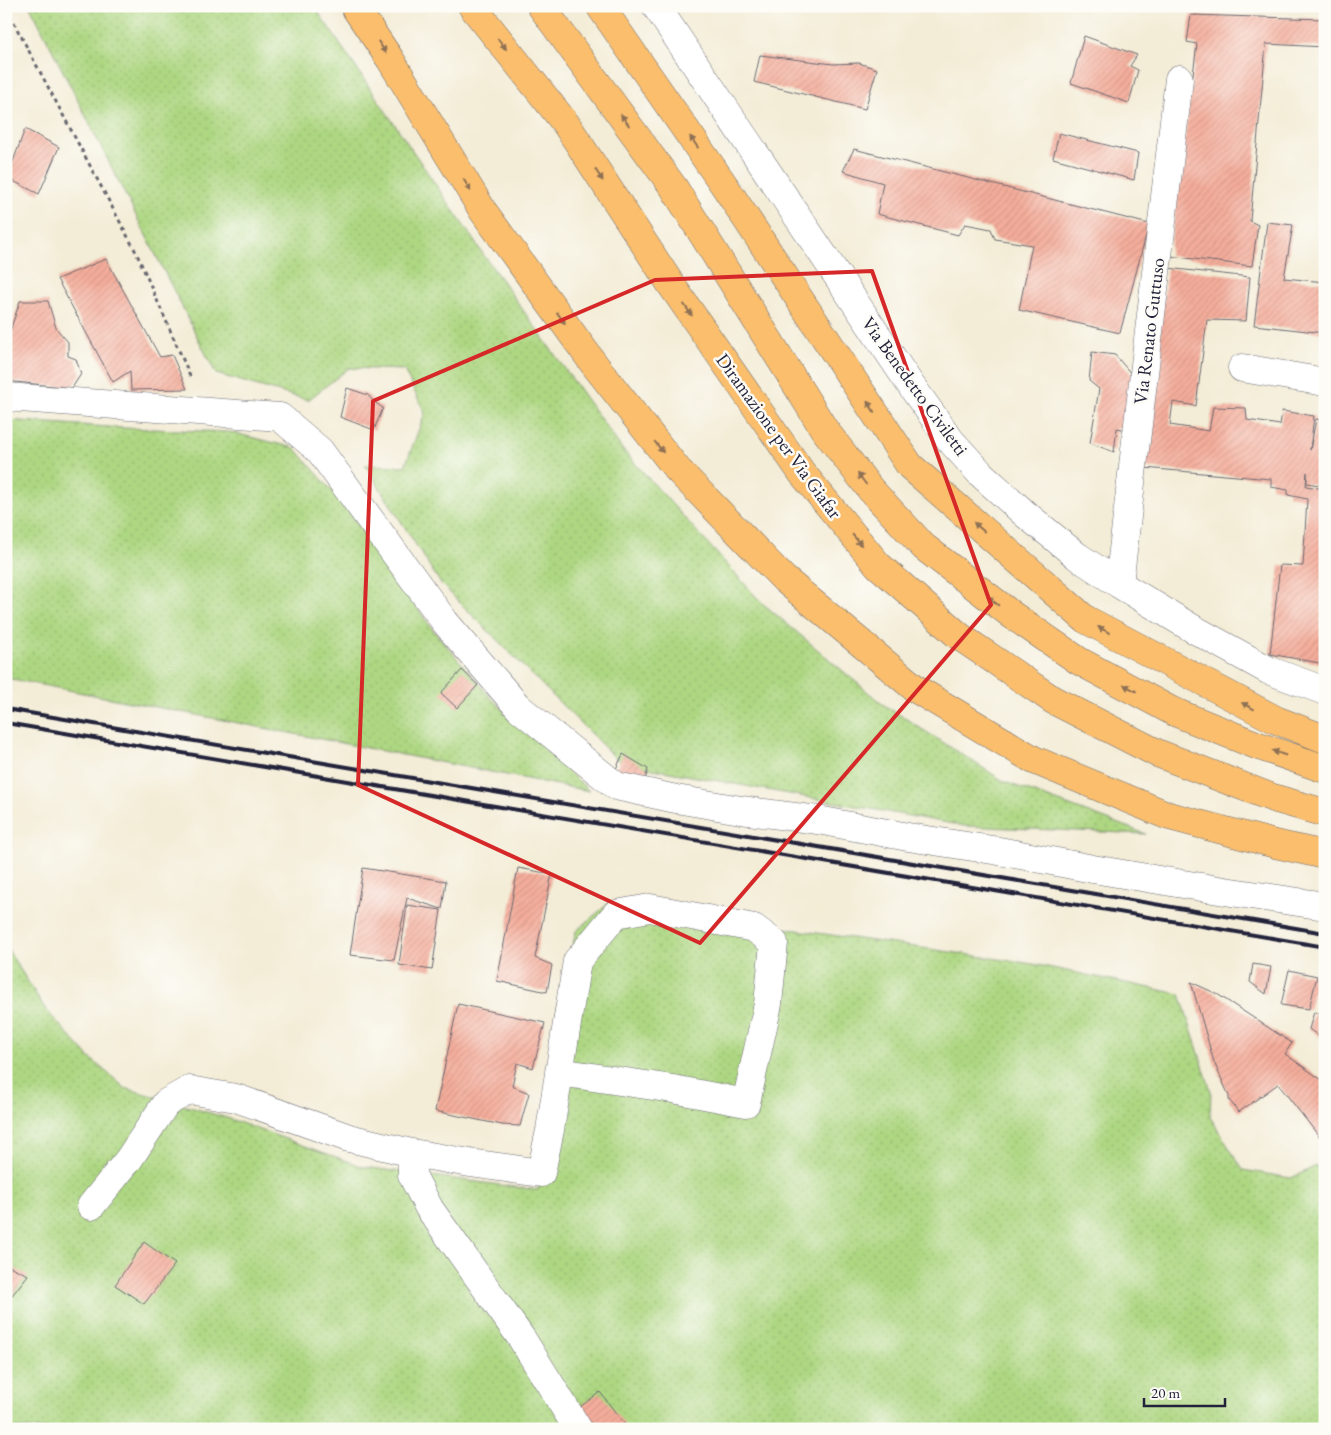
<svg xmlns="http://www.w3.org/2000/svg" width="1331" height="1435" viewBox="0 0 1331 1435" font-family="'EB Garamond',serif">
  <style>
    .grass { fill: url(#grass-dots); stroke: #687c5e }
    .building { fill: url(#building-hatch) }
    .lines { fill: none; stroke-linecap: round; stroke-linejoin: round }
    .minor-casing { stroke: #6b6971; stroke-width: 29 }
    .highway-casing { stroke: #6b6971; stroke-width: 29 }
    .path { stroke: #6b6971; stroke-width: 3; stroke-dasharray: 4 4; stroke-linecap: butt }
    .minor { stroke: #fff; stroke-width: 28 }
    .highway { stroke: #fabe6d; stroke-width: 28 }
    .rail { stroke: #22223b; stroke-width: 4 }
    .oneway { fill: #8e7054 }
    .marked { fill: none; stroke: #d62828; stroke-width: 4; stroke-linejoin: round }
    .labels { text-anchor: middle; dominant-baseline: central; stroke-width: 5; stroke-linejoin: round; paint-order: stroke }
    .street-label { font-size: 19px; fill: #22223b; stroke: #fdfcf7 }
  </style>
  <defs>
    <pattern id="grass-dots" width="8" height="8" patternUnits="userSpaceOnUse" patternTransform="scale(1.25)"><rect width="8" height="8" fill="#aed782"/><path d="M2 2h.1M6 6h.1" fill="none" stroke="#95b871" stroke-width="1.8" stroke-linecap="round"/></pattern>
    <pattern id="building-hatch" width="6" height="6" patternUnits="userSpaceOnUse" patternTransform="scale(1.25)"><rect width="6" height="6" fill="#f5ad9b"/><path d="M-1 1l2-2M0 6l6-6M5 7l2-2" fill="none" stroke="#d29586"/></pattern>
  </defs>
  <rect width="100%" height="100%" fill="#fdfcf7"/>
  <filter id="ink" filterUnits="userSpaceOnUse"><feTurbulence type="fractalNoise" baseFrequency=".02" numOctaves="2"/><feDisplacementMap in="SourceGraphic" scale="10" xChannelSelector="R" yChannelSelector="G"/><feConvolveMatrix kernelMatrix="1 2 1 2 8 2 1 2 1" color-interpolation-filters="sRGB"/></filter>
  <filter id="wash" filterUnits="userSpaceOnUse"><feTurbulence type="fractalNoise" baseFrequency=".0096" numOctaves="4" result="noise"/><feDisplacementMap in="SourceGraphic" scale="20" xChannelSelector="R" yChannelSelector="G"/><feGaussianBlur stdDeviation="1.12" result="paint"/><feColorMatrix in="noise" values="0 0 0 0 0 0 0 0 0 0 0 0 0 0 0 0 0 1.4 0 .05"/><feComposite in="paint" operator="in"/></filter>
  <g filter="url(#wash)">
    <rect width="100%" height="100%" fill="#f3ecd6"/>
    <path class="grass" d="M30,6H314L483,254L622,449L761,602L881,703L1005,782L1146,834L964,826L620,763L441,584L365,465L405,466L425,413L404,370L349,368L308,400L216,374Z
      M6,420L124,428L230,432L295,448L346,507L386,566L434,631L492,699L589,791L6,678Z
      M609,903L1033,964L1180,994L1211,1091L1210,1117L1243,1170L1291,1178L1325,1162V1429H6V947L46,1010L90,1058L125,1088L227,1118L364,1167L538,1190L557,1011L576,931Z"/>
    <g id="blocks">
      <path class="building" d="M1191,15L1325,19V47L1266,44L1250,221L1258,225L1252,266L1169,256L1197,44L1187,42Z
        M1084,36L1137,55L1130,66L1138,70L1129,103L1071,83Z
        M760,55L833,64L859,63L877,69L865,109L754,82Z
        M25,129L59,147L39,194L7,178Z
        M1059,133L1138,153L1134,180L1053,158Z
        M854,149L1149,224L1120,333L1019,310L1032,245L995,239L991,229L965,224L958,235L877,214L883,183L843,171Z
        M1267,222L1293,225L1284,278L1325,282L1323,300H1325V333L1254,325Z
        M106,259L160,357L172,355L187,389L131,390L130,371L113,382L57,279Z
        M1167,268L1250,277L1246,321L1207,320L1196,406L1173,402L1170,425L1209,431L1213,407L1246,408L1247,420L1280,425L1282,411L1314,416L1310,450L1316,419L1325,420V486L1307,483V472L1306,486L1325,489V664L1270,654L1280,565L1303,566L1307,499L1288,495V490L1271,487V479L1144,468Z
        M20,301H48L56,328L68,342V356L76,359L81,374L72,388L6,381V343Z
        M1092,352L1115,355L1133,376L1127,430L1117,428L1114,452L1090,443L1099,389L1089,381Z
        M347,388L368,395L373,401L383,408L374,430L340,417Z
        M462,670L478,685L457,708L441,693Z
        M623,754L648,769L644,784L615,771Z
        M363,868L446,881L442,909L407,898L394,960L350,955Z
        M518,868L552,874L535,958L552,965L547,992L497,981Z
        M407,905L441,910L432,970L399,965Z
        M1253,964L1271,967L1266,994L1250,982Z
        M1289,970L1317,976L1309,1009L1281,1005Z
        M1191,982L1217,994L1292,1043L1285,1054L1325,1082V1138L1322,1140L1278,1084L1239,1112L1229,1100V1096L1214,1062Z
        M458,1004L545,1023L533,1068L517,1063L512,1086L529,1093L520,1126L502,1125L435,1111Z
        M1314,1012L1325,1015V1041L1309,1029Z
        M144,1242L175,1264L144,1304L115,1285Z
        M9,1266L28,1275L6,1303V1270Z
        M600,1392L628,1429H589L576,1410Z"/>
    </g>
  </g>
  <g filter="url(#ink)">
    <use href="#blocks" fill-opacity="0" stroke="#6b6971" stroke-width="1"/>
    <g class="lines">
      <g class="minor-casing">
        <path id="minor" d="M656,6L912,387L951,441L981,474L1024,513L1077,556L1119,584L1190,627L1268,670L1325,691
          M1242,368L1325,382
          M6,397L280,417L320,451L445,622L518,707L616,786L676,799L741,810L818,820L908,837L999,851L1093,869L1231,892L1325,906
          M1119,584L1179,79
          M412,1153L470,1163L541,1173L550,1130L577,961L616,914L650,908L754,928L774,943L768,1004L746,1103L673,1089L559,1072
          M91,1206L129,1159L166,1103L189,1090L236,1098L349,1138L412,1153V1175L429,1208L522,1339L578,1429"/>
      </g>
      <g class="highway-casing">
        <path id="highway" d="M354,6L390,59L483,211L594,364L677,469L784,579L916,689L1034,760L1169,816L1275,844L1325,855
          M472,6L566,124L672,286L802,473L878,565L959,636L1053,700L1157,753L1273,798L1325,813
          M541,6L674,188L824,429L871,490L924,547L1012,615L1079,661L1172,711L1256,745L1325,769
          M600,6L722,182L910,466L1085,619L1276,720L1325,739"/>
      </g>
      <path class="path" d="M6,8L136,252L191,378"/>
      <use href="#minor" class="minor"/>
      <use href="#highway" class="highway"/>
      <path class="rail" d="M6,709L1325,933
        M6,723L1325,947"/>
    </g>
    <defs><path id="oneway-solid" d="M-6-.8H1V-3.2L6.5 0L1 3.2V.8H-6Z" transform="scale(1.25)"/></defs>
    <g class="oneway">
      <use href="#oneway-solid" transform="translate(502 44) rotate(51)"/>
      <use href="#oneway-solid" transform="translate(382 47) rotate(56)"/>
      <use href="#oneway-solid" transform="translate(625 120) rotate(-126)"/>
      <use href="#oneway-solid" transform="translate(694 142) rotate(-125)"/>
      <use href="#oneway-solid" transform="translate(599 175) rotate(57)"/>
      <use href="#oneway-solid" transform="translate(467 185) rotate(59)"/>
      <use href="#oneway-solid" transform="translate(688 310) rotate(55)"/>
      <use href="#oneway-solid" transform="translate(561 318) rotate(54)"/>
      <use href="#oneway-solid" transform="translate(871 407) rotate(-124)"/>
      <use href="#oneway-solid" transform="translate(659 447) rotate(52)"/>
      <use href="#oneway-solid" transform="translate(862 479) rotate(-127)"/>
      <use href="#oneway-solid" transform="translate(979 527) rotate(-139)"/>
      <use href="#oneway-solid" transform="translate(857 540) rotate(50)"/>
      <use href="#oneway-solid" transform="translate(993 601) rotate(-142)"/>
      <use href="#oneway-solid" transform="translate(1104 630) rotate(-152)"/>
      <use href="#oneway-solid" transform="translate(1130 688) rotate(-152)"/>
      <use href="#oneway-solid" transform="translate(1248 706) rotate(-152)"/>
      <use href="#oneway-solid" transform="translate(1279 753) rotate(-161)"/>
    </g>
  </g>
  <path class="marked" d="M872,271L991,605L700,943L358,785L373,401L655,280Z"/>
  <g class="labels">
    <g class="street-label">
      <text transform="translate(1149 331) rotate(-83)">Via Renato Guttuso</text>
      <text transform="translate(915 386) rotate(54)">Via Benedetto Civiletti</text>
      <text transform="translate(779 436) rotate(54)">Diramazione per Via Giafar</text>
    </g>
  </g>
  <rect width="1331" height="1435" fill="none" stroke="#fdfcf7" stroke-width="25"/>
  <path d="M1144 1398v8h81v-8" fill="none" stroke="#22223b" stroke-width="2.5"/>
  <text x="1151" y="1398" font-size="15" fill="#22223b" stroke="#fdfcf7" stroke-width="4" paint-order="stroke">20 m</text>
</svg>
